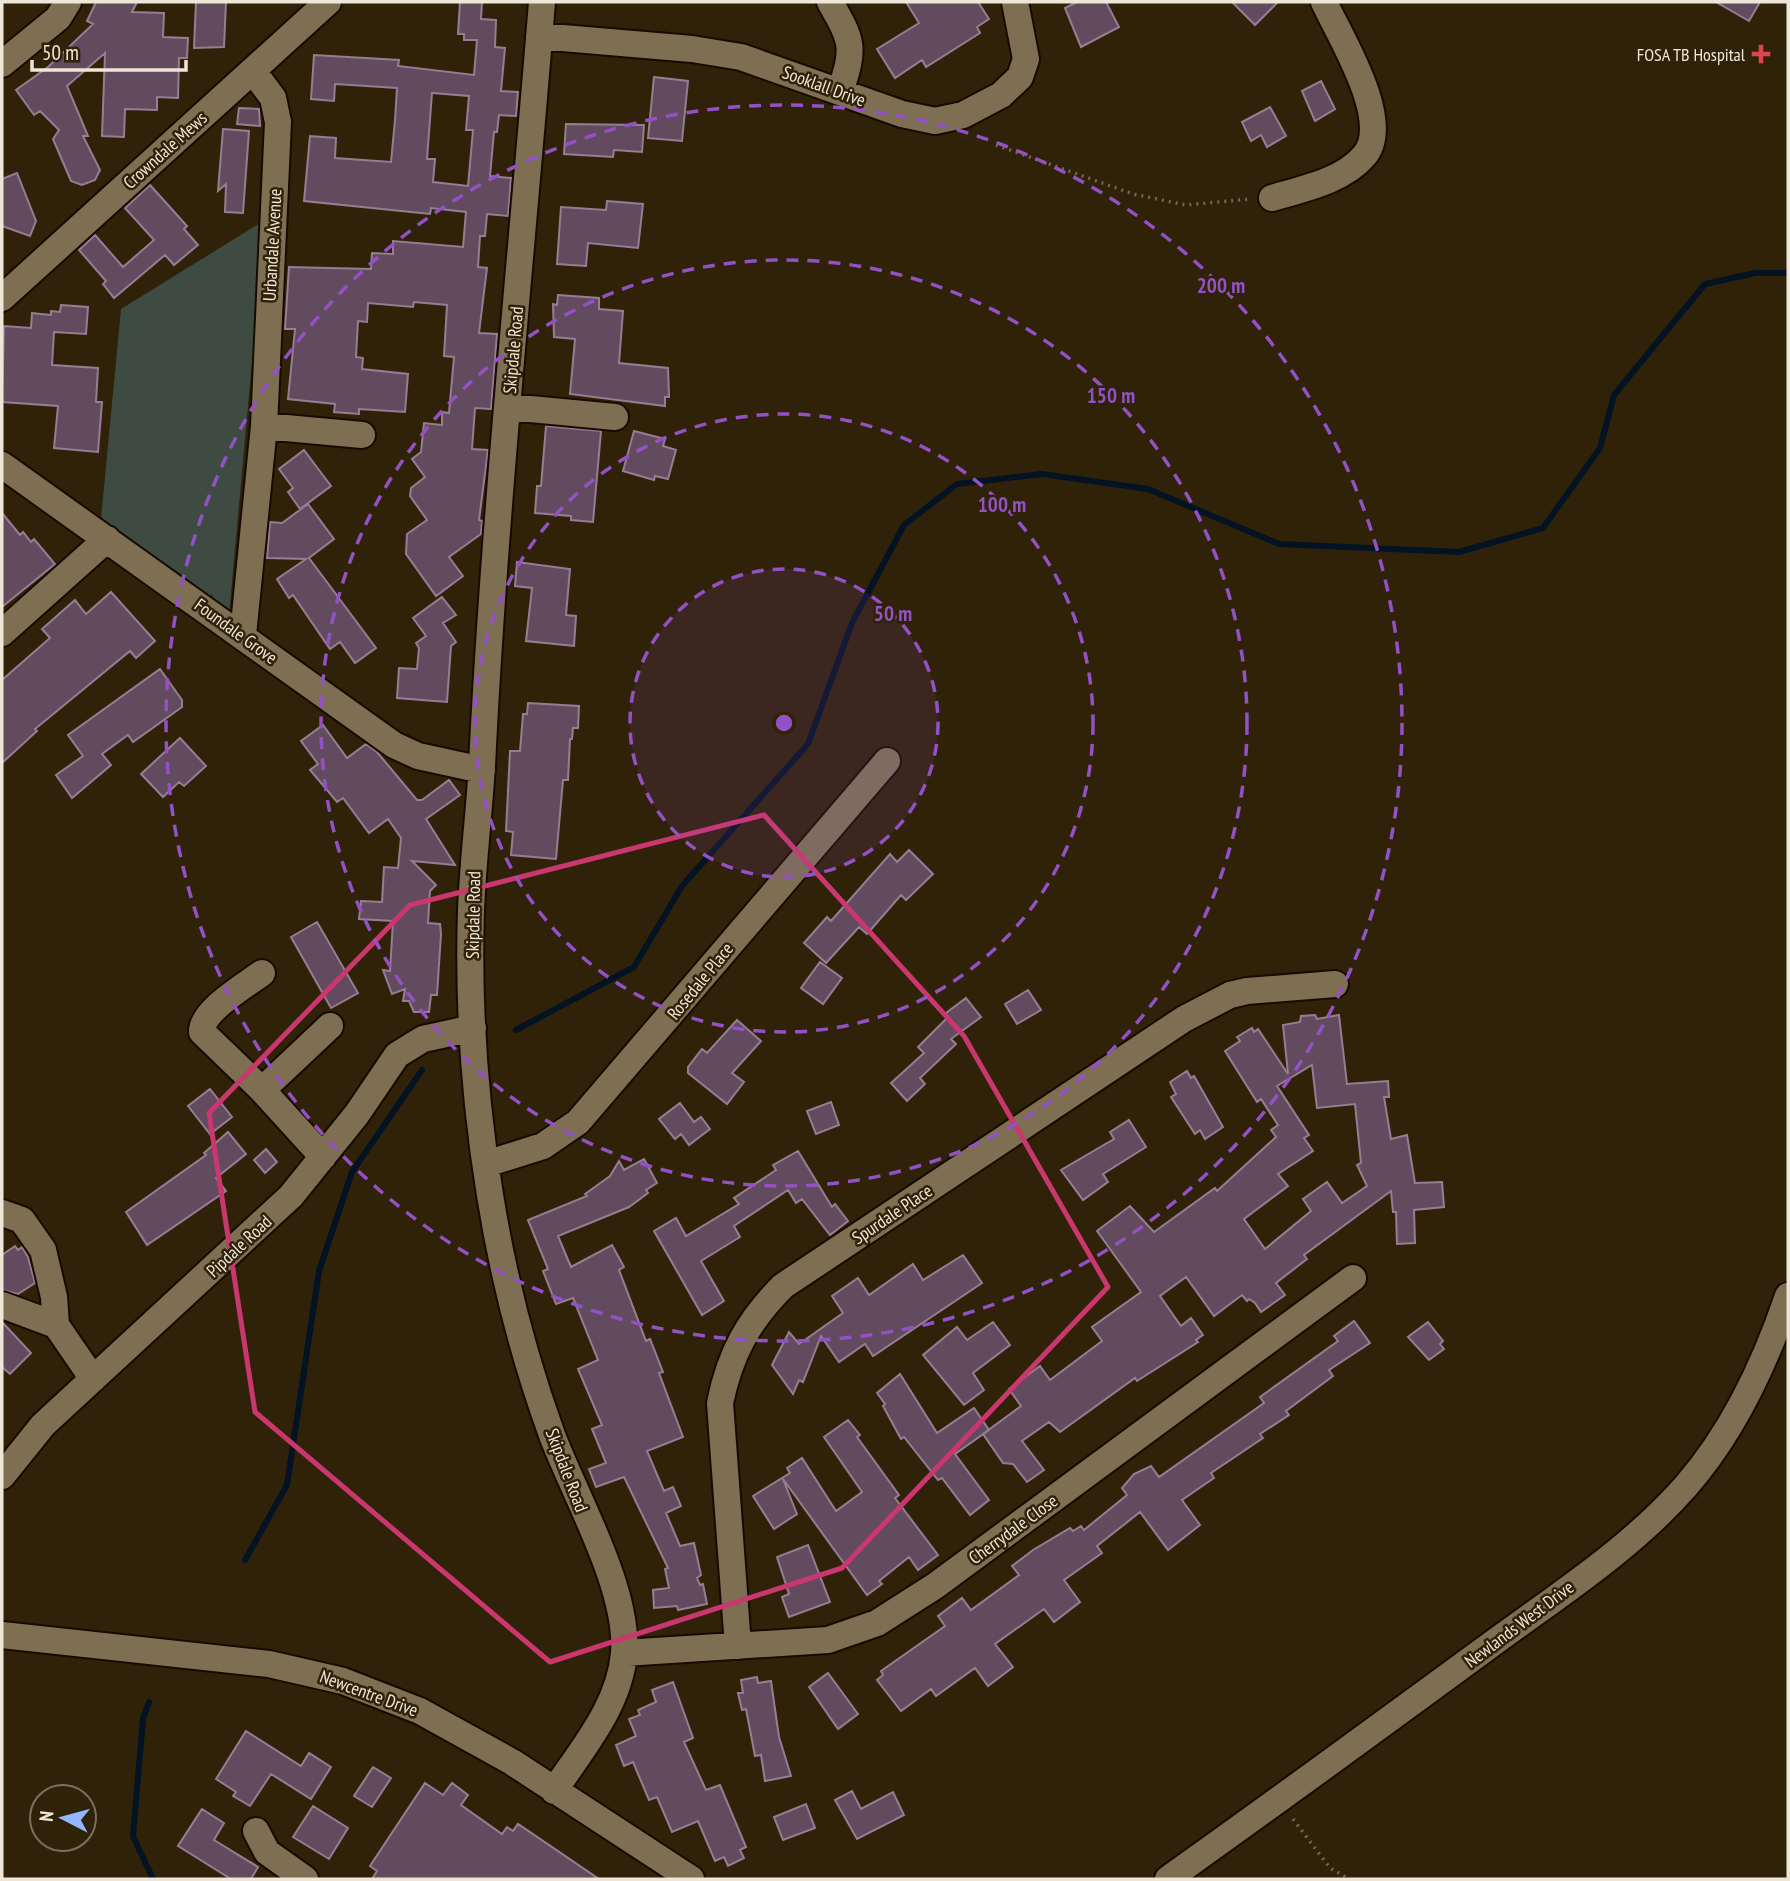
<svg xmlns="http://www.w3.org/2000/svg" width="1790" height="1881" viewBox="0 0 1790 1881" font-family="'PT Sans Narrow',sans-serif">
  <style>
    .green { fill: #3d4b42 }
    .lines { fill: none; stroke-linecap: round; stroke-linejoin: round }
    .stream { stroke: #031323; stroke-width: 6 }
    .building { fill: #634b5f; stroke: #977d93; stroke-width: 2; fill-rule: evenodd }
    .minor-casing { stroke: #170b00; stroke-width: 30 }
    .path { stroke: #736852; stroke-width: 3.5; stroke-dasharray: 2 5; stroke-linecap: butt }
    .minor { stroke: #7e6f53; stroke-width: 26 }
    .marked { fill: none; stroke: #c9376e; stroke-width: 5; stroke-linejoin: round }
    .ring { fill: none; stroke: #9251c4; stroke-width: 3.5; stroke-dasharray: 12 9 }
    .health-dot { fill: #e0444e; stroke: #2f2208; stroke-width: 2.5 }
    .labels { text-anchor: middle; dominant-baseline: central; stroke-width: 5; stroke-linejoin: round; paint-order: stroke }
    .poi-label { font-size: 18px; fill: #eee6d7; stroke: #2f2208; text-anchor: end }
    .street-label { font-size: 18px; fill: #eee6d7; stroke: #2f2208 }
    .centre { fill: #9251c4; stroke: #2f2208; stroke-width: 3.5 }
    .ring-label { font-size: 21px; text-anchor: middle; font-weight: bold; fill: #9251c4; stroke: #2f2208; stroke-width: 5; stroke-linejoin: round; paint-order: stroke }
  </style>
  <rect width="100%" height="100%" fill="#2f2208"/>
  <path class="green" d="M265,220L229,615L214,604L212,594L201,605L100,529L121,309Z"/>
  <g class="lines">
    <path class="stream" d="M516,1030L634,967L682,886L808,744L852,623L904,525L957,484L1042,474L1148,489L1279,544L1459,552L1543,528L1600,448L1614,395L1705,284L1755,273H1788
      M245,1560L287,1485L319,1271L352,1172L422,1070
      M149,1702L143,1719L133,1836L153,1879"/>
  </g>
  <path class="building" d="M96,2H137L132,12L164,13L163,37L188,38L187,58H179L178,98L157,97V110L125,109L124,137L102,136L105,53L67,86L88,136H83L100,170L95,180L82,185L71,181L53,139L59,130L40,111L34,115L16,90L48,67L93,24L87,21Z
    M196,2H226L224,47L194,48Z
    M460,2H482L481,19L496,20L495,47L505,48L501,91L518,92L516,116L499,115L497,132H494L490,176L511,178L508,216L487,214L485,236H480L478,267L487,268L479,333L497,334L491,409L475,408L472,449L488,450L479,520L482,521L481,534L449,557L463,576L436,596L406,554L407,534L427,520L410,496L411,488L425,477L412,459L421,452L424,423L442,425V412L449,413L454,357L444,356L447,305L414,302L413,307L368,303L367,322L358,321L356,357L363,358L362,369L408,374L405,412L359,409V414L334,412L335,404L288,399L295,329H285L289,267L371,269L372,253L393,254V241L463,247L466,212L431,208L430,214L304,201L310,136L336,138L335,158L391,162L395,120L397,88L335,84L334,101L311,99L314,55L399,60L398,66L474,75L477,40H464V34H458ZM432,93L469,96L466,130H473L468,186L433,182L435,159H427Z
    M906,2H978L989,19L977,27L980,33L926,67L922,60L895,78L877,49L919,23Z
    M1077,2H1106L1119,27L1081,47L1065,8Z
    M1232,2H1278L1255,25Z
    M1716,2H1760L1749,21Z
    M654,77L688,81L682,141L648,138Z
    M1321,81L1335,109L1315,121L1302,91Z
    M1270,107L1286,136L1267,147L1261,135L1251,141L1242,122Z
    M239,108L259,109L260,126L237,124Z
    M566,124L644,125L642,152L614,150L613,157L564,154Z
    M223,129L249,131L243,213L225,212L226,184L218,191Z
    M17,173L36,221L30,236L2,226V179Z
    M150,185L187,226L184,229L198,245L174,265L165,255L114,298L103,284L106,281L79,250L95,235L123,267L154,240L125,208Z
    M607,201L643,204L638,248L588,243L586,266L557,264L561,207L606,210Z
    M558,295L599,298V309L623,311L619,363L668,368L669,397H665V406L570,394L575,339L554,337L553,304L557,305Z
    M61,305L88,307L86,334L54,332L52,365L98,368L96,402H102L98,452L54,448L58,406L2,402L4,326L31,328L32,313L51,315V311L60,312Z
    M546,426L601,431L593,522L571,520V516L535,513L537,486H541Z
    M634,431L665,439L663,446L676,450L668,479L655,476L654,480L623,471Z
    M304,450L331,486L300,509L288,492L293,488L279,469Z
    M308,504L334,539L309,558L376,648L355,663L340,642L330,649L293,595L289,598L277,579L306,559L267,558L270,522L282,523Z
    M2,513L20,535L23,532L31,542L34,539L55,564L2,607Z
    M517,562L570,569L566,615L576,616L574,646L526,641L532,588L515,586Z
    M111,592L155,641L136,658L130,651L35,729L37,731L2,763V680L50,638L42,629L75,600L86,614Z
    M442,597L456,615L443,623L456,642L451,646L447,702L397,698L399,668L417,669L419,648L416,643L426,636L413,618Z
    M160,669L182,700V707L133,742L128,735L102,754L111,765L72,798L56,775L83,756L68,735Z
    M528,703L579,706L578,728H573L572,739H570L568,780H563L556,859L511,855L513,832L506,831L510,751H520L523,714H527Z
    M323,725L347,758L366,744L377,752L417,800H422L449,780L460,795L426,819L455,865L412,861L436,885L430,891L428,923L440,924L441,934L437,995H431L429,1012H414L409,1001H403L405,989L392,994L383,970L390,971L393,921L359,919L361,901L382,902L384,867L398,868L401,838L388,819L369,833L343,798L337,802L310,770L318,764L301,741Z
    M180,738L206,766L184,786L179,782L163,797L141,774Z
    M909,850L933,874L906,900L901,895L867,934L859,927L826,963L804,943L827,917L831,921L890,854L897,862Z
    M317,922L358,993L331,1008L291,937Z
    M820,962L842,978L823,1004L801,988Z
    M1028,990L1041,1010L1017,1024L1005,1004Z
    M966,998L981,1017L951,1039L956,1044L920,1078L925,1084L907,1101L891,1083L924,1053L918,1047L948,1017L946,1013Z
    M1315,1015L1317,1019L1339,1015L1347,1084L1388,1081L1389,1097H1384L1391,1139L1407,1135L1415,1183L1442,1182L1444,1207L1414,1210L1415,1243L1397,1244L1396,1212H1393L1391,1191L1304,1255L1307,1259L1276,1283L1285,1295L1261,1312L1255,1303L1249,1299L1247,1301L1242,1295L1214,1316L1186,1277L1160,1296L1181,1326L1191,1318L1203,1335L1196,1340L1198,1342L1137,1381L1135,1378L1060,1432L1049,1422L1022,1441L1044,1470L1027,1482L1013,1464L1003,1463L983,1434L1021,1406L1009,1389L1040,1366L1050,1380L1102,1341L1092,1327L1141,1292L1097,1231L1130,1206L1154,1232L1215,1188L1217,1191L1276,1137L1271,1130L1278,1125L1261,1099L1257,1102L1225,1051L1240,1041L1237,1037L1252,1028L1254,1032L1258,1029L1288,1074L1283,1025L1300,1022L1301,1016ZM1312,1065L1317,1108L1355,1104L1361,1163L1357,1165L1367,1186L1342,1203L1327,1182L1303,1199L1311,1211L1265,1249L1244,1219L1288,1186L1278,1174L1313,1151L1304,1138L1309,1135L1277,1086Z
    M737,1020L761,1041L732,1073L744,1082L727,1104L688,1073V1067L702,1049L707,1053Z
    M1187,1071L1191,1078L1194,1076L1223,1127L1205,1139L1200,1130L1195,1134L1171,1097L1176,1094L1170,1082Z
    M210,1089L232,1117L210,1134L188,1106Z
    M831,1102L839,1125L816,1134L807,1111Z
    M680,1103L694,1122L701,1117L710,1129L689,1145L681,1134L675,1139L659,1119Z
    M1129,1120L1146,1147L1103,1174L1108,1182L1083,1200L1061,1170L1114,1139L1110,1132Z
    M228,1132L246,1154L216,1178L226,1191L147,1245L126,1212L206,1155L204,1153Z
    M266,1149L277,1162L265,1173L254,1160Z
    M798,1151L832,1207L835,1204L848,1221L830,1235L802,1199L796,1203L788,1190L734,1226L740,1237L701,1261L724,1301L702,1315L654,1231L676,1218L686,1236L739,1204L734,1198L776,1170L773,1165Z
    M644,1159L657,1183L646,1190L648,1193L629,1207L558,1236L571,1267L612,1245L624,1267L619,1270L646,1341L650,1339L663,1372L659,1373L683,1437L647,1451L664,1491L673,1487L681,1506L666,1513L680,1546L694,1543L701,1575L697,1578L700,1585L703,1584L707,1604L678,1610L677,1606L654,1608L653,1590L669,1588L665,1569L668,1568L624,1477L596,1487L589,1469L606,1463L592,1429L602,1425L578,1369L598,1360L573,1298L556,1304L543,1271L548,1269L528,1220L587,1196L585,1194L610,1176L619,1161L624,1170Z
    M15,1246L18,1250L22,1247L28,1257L35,1283L18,1294L2,1290V1255Z
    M963,1255L982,1283L873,1356L865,1344L839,1362L821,1336L803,1382L799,1380L793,1394L772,1365L789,1332L799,1344L843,1313L832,1296L858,1278L869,1295L913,1264L923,1280Z
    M1354,1321L1370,1343L1329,1370L1333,1376L1286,1411L1289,1415L1260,1434L1263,1438L1211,1473L1214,1478L1182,1500L1200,1525L1168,1550L1140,1512L1097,1546L1102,1553L1064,1580L1080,1602L1054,1622L1044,1609L995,1644L1013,1667L988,1686L975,1668L936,1696L931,1689L901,1711L877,1680L883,1675L881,1671L945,1626L938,1616L962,1598L971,1610L1019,1575L1012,1566L1033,1550L1070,1528L1073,1531L1081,1526L1084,1530L1127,1495L1122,1488L1134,1474L1151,1466L1159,1477L1264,1403L1260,1397L1338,1341L1334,1336Z
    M2,1322L31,1353L10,1374L2,1367Z
    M993,1322L1010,1345L973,1373L984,1390L964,1405L923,1355L957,1327L967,1340Z
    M1428,1322L1443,1341L1440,1344L1444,1349L1429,1360L1408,1337Z
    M900,1374L937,1433L974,1408L989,1430L955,1454L989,1500L970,1515L942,1478L938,1480L904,1437L901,1439L883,1406L885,1404L877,1393Z
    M848,1420L860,1435L857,1437L899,1495L895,1498L938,1555L918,1570L909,1557L879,1581L882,1584L867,1595L783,1479L797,1514L774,1529L753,1496L790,1473L787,1468L802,1458L836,1511L862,1492L824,1437Z
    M808,1545L830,1602L789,1617L782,1597L789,1594L777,1557Z
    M828,1673L858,1714L838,1729L809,1687Z
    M757,1677L758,1683L771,1681L779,1737L791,1776L765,1781L761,1755L755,1756L746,1709L742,1710L738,1693H743L741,1680Z
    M673,1682L693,1738L684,1742L706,1790L720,1785L746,1847L740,1850L744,1858L728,1866L724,1857L715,1861L698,1821L672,1832L657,1797L649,1800L633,1762L624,1766L616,1745L636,1736L629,1719L640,1715L638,1710L656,1702L652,1690Z
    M246,1731L301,1766L309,1753L331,1767L311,1799L271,1774L250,1806L233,1796L236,1792L216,1779Z
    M373,1767L391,1778L372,1807L354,1796Z
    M425,1783L443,1795L452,1783L468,1795L461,1805L502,1834L507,1827L513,1831L518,1824L599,1879H372L377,1871L370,1866Z
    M852,1791L861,1809L893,1792L904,1815L857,1839L835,1800Z
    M806,1804L815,1828L783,1840L774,1817Z
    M313,1806L348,1828L329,1859L293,1837Z
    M202,1809L224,1823L214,1840L258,1867L251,1879H231L178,1846Z"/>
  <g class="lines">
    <g class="minor-casing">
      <path id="minor" d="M542,2C522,249 496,497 483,745C481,801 473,855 471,911C468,1004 475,1103 490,1195C503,1276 524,1358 552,1435C575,1496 629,1589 624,1653C620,1705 582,1749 554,1791
        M830,2C853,42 855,47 840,92
        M539,36L692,49L741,57L902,114L935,121L963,115L1001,95L1020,77L1026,59L1015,2
        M2,64L58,18L68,2
        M1272,198C1302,189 1343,181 1364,156C1394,122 1340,37 1324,2
        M2,298L328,2
        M509,407L615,417
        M264,426L362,435
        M2,465L394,745L418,756L482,770
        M2,633L107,539
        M243,635L264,426L278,122L273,98L253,71
        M262,973C246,985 201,1011 202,1032L262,1090L323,1157
        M262,1090L330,1026
        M486,1164L543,1146L578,1122L887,761
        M2,1213L22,1220L43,1250L54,1297L56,1325L93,1379
        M2,1305L56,1325
        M2,1476L43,1425L291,1196L357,1114L397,1055L423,1039L473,1028
        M2,1635L269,1664L343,1681L420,1711L512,1762L691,1879
        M738,1646L720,1403C730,1354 748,1321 783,1286L1184,1019L1230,995L1247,991L1335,984
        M624,1653L828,1640L877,1623L935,1586L1353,1278
        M256,1831L267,1852L305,1879
        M1168,1879C1275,1803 1380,1726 1485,1649C1554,1598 1630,1550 1686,1486C1734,1431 1765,1364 1788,1296"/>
    </g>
    <path class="path" d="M996,145L1133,194L1186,205L1250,199
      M1293,1819L1330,1868L1349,1879"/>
    <use href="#minor" class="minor"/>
  </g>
  <path class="marked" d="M764,815L964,1036L1108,1287L842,1568L550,1662L255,1412L209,1113L410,905Z"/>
  <circle cx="784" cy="723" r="154" fill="#9251c4" fill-opacity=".12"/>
  <g class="ring">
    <circle cx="784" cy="723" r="154"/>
    <circle cx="784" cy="723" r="309"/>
    <circle cx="784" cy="723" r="463"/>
    <circle cx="784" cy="723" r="618"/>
  </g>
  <path class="health-dot" d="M1757.5 43.5h7v7h7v7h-7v7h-7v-7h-7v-7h7z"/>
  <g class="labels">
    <g class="poi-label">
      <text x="1745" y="54">FOSA TB Hospital</text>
    </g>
    <g class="street-label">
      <text transform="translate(824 86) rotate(20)">Sooklall Drive</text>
      <text transform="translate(165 150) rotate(-42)">Crowndale Mews</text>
      <text transform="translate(272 245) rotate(-87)">Urbandale Avenue</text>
      <text transform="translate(513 350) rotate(-85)">Skipdale Road</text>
      <text transform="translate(236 631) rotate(36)">Foundale Grove</text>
      <text transform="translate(473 915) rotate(-89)">Skipdale Road</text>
      <text transform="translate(700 981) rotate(-51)">Rosedale Place</text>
      <text transform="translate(892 1214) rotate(-34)">Spurdale Place</text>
      <text transform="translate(239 1246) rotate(-43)">Pipdale Road</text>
      <text transform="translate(567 1470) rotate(69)">Skipdale Road</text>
      <text transform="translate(1013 1529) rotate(-36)">Cherrydale Close</text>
      <text transform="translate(1519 1624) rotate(-37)">Newlands West Drive</text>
      <text transform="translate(369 1693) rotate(20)">Newcentre Drive</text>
    </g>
  </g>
  <circle cx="784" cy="723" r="10" class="centre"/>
  <g class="ring-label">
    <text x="1221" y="293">200 m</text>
    <text x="1111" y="403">150 m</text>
    <text x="1002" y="512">100 m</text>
    <text x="893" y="621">50 m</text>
  </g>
  <rect width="1790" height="1881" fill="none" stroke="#eee6d7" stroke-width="7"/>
  <g transform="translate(63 1818) rotate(276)"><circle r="33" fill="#2f2208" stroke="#7b705b" stroke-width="2"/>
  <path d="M0-5L12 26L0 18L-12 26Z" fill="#93b7fd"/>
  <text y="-10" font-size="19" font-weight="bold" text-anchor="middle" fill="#eee6d7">N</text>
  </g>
  <path d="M32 60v10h154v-10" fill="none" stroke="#eee6d7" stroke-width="3.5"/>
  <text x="42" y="60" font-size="21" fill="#eee6d7" stroke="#2f2208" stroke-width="5" paint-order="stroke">50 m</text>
</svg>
